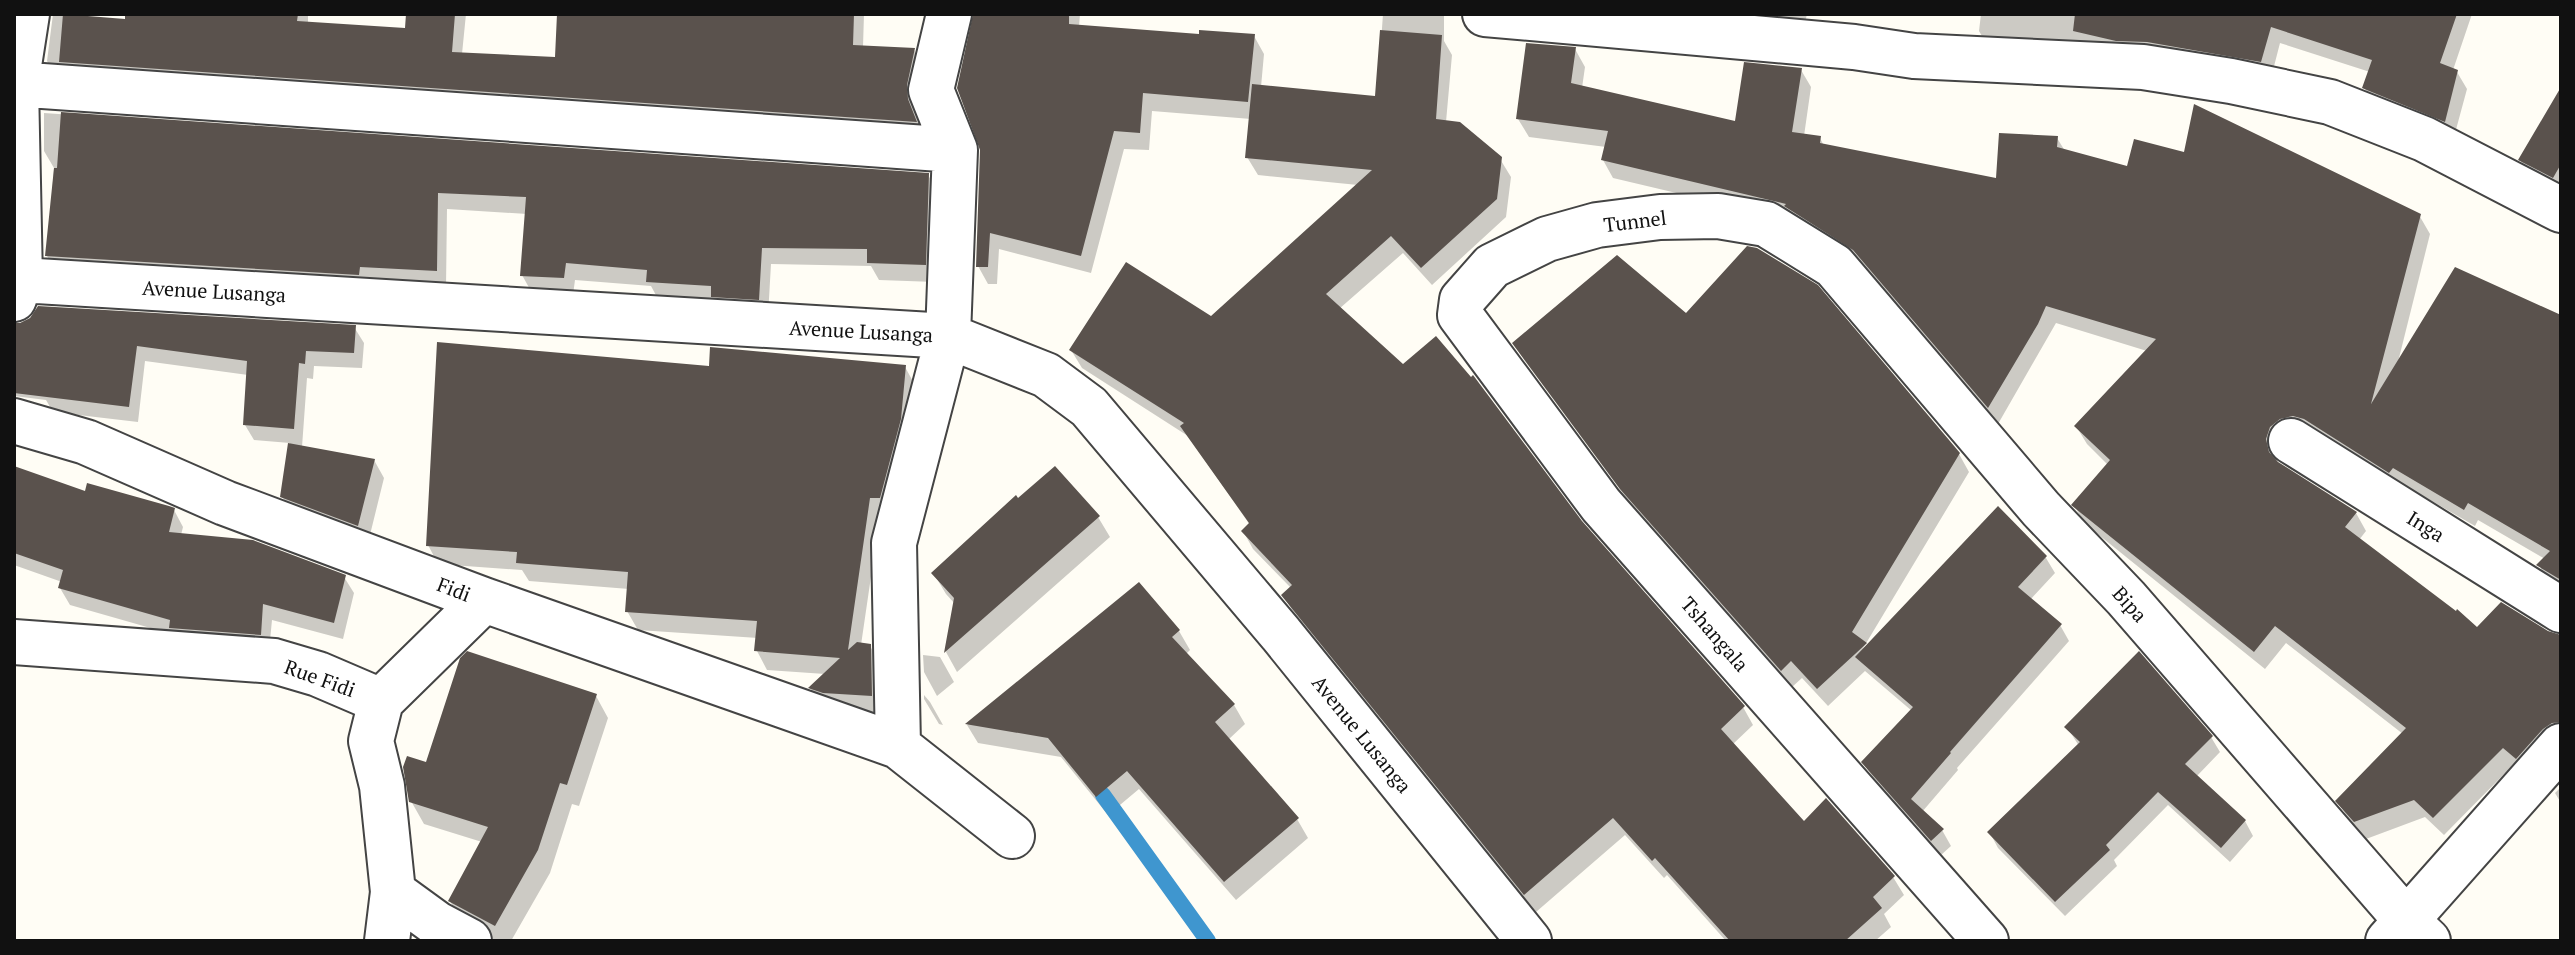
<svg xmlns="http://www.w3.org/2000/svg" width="2575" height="955" viewBox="0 0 2575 955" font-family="'PT Serif',serif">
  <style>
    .shadow { fill: #0003 }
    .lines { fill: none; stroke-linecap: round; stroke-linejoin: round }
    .stream { stroke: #3f96cf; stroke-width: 16 }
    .building { fill: #5a524d }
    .street-casing { stroke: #444; stroke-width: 48 }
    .street { stroke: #fff; stroke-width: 44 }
    .labels { text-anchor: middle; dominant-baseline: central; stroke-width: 8; stroke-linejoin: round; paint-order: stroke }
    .street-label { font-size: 20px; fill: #111; stroke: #fff }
  </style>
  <rect width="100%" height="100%" fill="#fffdf5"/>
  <path class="shadow" d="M53,14L127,21V14H308V24L407,30L408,14H466L462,54L557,59L559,14H864L863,47L914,50L924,68L916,104L917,119L925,139L57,79L47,61Z
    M975,14H1080L1079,27L1201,36H1254L1264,54L1261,87L1377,98L1383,14H1444V41L1452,55L1446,122L1500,159L1511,177L1506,217L1432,285L1403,253L1339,309L1581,523L1743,707L1753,725L1732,745L1804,824L1893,877L1904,895L1884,914L1891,927L1875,941H1726L1667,875L1664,878L1625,835L1536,912L1294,613L1283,595L1291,588L1253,549L1243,531L1250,525L1188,436L1082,368L1071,350L1212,319L1358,185L1258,175L1247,157L1251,119L1152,111L1149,150L1124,149L1091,273L999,249L997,284H988L978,266L982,150Z
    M1662,14H1807L1803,32Z
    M1981,14H2472L2453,70L2457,72L2467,89L2454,137L2374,105L2364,87L2370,72L2280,43L2271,78L1989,48L1979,31Z
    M1575,49L1585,67L1582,88L1737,124L1801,70L1811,87L1804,136L1820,138L1824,146L1998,180L2057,138L2065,151L2128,169L2419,215L2430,234L2397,366L2561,317V591L2549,583L2539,565L2545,559L2478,520L2475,526L2404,485L2400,490L2279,447L2276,464L2356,513L2366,531L2359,540L2477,630L2547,633L2561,637V741L2527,776L2514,764L2444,835L2425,817L2366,839L2348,819L2338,801L2403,734L2286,643L2265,669L2084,523L2074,505L2108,465L2087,444L2076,426L2147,351L2056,323L1998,424L1866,268L1795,221L1613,178L1603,160L1606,147L1529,137L1518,119Z
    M2561,97V193L2531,178L2520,160Z
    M44,113L928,175L938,192L935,282L879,280L871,266L771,264L768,316L658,299L651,286L575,280L573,295L532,293L522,275L527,214L447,209L446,288L57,273L47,256L54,168L44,151Z
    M1686,316L1959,454L1969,472L1862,650L1998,509L2046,558L2055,573L2030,600L2060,625L2069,641L1957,768L1958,770L1922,812L1942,830L1951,846L1941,855L1873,778L1863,762L1912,711L1865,671L1828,706L1802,678L1792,687L1633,507L1525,361L1514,343Z
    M14,325L354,327L364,343L362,368L314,366L313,379L307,378L302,447L374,460L384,478L368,543L292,514L282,496L290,443L254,440L245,425L248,375L145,361L138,422L53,412L46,400L14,396Z
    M905,367L915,385L880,515L861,645L870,646L881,665L882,714L835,711L821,706L810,688L825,674L767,670L757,651L758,638L638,630L627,611L629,589L529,581L522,570L438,564L428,545L711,368Z
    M14,468L86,493L174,510L183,527L181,535L344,577L354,593L343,639L272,620L269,651L175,635L70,605L60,588L62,582L14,565Z
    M1098,517L1110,537L957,672L946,652L955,604L946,594L934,574Z
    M1139,585L1179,631L1190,650L1186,654L1234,705L1245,724L1228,740L1297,819L1308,838L1236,900L1139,789L1108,815L1061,757L978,743L967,725Z
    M923,655L940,657L954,682L937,696L924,672Z
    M924,695L930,702L943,725L939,724L924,699Z
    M596,696L608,718L579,806L572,804L550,873L511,941H497L462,923L450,901L482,842L424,824L411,801L427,765Z
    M2067,727L2211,737L2220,752L2196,777L2245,821L2253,836L2230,862L2168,805L2114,860L2117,866L2065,916L1998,848L1990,833L2079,746Z
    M2561,787V803L2555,793Z"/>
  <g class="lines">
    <path class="stream" d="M1103,795L1208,941"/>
  </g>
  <path class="building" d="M63,14L125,19V14H298L297,21L405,28L406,14H455L452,52L555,57L557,14H854L853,45L915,48L907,85L908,99L917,122L59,62Z
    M973,14H1069V24L1199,34V30L1255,34L1248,102L1143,93L1140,133L1114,131L1081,256L990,233L988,267H976L980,150L957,88Z
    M2075,14H2457L2440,63L2458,70L2445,122L2362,88L2372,60L2271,27L2261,62L2147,42L2116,41L2073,31Z
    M1380,30L1442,35L1436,119L1460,122L1502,157L1497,199L1421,268L1391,236L1326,294L1403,364L1436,336L1471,377L1473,375L1582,521L1745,706L1721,729L1804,821L1826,798L1895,876L1873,897L1882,908L1845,941H1730L1655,858L1652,861L1613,818L1524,895L1281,595L1292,585L1241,531L1249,523L1180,426L1184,423L1069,350L1126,262L1211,316L1372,170L1245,158L1252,84L1375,96Z
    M1526,43L1576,47L1571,83L1735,121L1744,62L1802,68L1792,132L1821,136L1820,143L1996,178L1999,133L2058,136L2057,147L2127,166L2134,139L2184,152L2194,104L2421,214L2371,404L2455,267L2561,315V580L2536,565L2550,551L2468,503L2464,510L2393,468L2389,473L2304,419L2293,416L2280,419L2270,427L2266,439L2269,452L2278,462L2357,512L2345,527L2456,611L2457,609L2477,627L2501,602L2548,631L2561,635V722L2552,723L2543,729L2516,759L2503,748L2433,818L2414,800L2354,822L2335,801L2406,728L2275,626L2254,652L2071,505L2110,460L2074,426L2156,339L2046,306L2038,324L1988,408L1853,250L1784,206L1786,204L1601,160L1608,131L1516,119Z
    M2561,87V164L2553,178L2518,160Z
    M61,112L929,173L926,265L867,263V249L762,248L759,300L711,297V286L646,282L647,270L566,263L564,278L520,276L526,197L438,193L437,271L360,267L359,275L45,256L54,168H57Z
    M1747,246L1757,248L1818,285L1960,453L1852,632L1867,643L1817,689L1791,661L1781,671L1620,489L1512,343L1617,255L1686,313Z
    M38,306L356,325L354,353L306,351L305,364L299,363L294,429L243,425L247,361L137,346L129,407L14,393V323H20L30,318Z
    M437,342L709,366L710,347L906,365L901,419L880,498H870L848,650L857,642L871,644L872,696L823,693L808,688L840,658L754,651L757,621L625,612L628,572L516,563L517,552L426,546Z
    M288,443L375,459L358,526L280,497Z
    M14,466L85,491L87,483L169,506L175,508L169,532L253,540L346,575L334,623L263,604L261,635L169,628L170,620L58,588L63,570L14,553Z
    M1055,466L1100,516L944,653L954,598L931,573L1016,495L1018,498Z
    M1998,506L2047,556L2018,587L2062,624L1950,752L1951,753L1911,799L1944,829L1931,841L1861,762L1913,707L1855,657Z
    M1139,582L1180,630L1172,637L1235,704L1215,722L1299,818L1224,882L1127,771L1096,797L1048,738L965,724Z
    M467,651L597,694L567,785L560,783L538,850L495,926L448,901L488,827L409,802L403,767L407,756L426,762L460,658Z
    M2139,651L2213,736L2185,764L2246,820L2221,848L2158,792L2106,845L2110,850L2055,902L1987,832L2080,742L2064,727Z"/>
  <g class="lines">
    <g class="street-casing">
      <path id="street" d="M1485,14L1854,47L1914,56L2143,67L2231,81L2330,102L2424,139L2561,210
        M14,84L955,150
        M20,280L948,336L1046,375L1089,407L1281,634L1529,941
        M14,299L20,280L16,85L27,14
        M14,421L86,442L225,503L484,600L898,746L1012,836
        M2291,441L2561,610
        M14,642L274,661L318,674L381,701L371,741L382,786L393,892L387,941
        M381,701L484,600
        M898,746L894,543L948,336L955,150L931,90L949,14
        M393,892L437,924L469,941
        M1986,941L1601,505L1460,315L1462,300L1492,266L1547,239L1597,225L1660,217L1718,216L1766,224L1834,266L2041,509L2126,598L2405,919L2428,941
        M2388,941L2561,746"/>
    </g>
    <use href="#street" class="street"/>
  </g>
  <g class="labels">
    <g class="street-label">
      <text transform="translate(1635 221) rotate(-7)">Tunnel</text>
      <text transform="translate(214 291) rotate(3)">Avenue Lusanga</text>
      <text transform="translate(861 331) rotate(3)">Avenue Lusanga</text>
      <text transform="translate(2426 526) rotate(32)">Inga</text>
      <text transform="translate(454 589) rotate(21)">Fidi</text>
      <text transform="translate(2130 604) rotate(48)">Bipa</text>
      <text transform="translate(1715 634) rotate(49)">Tshangala</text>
      <text transform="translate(320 678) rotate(20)">Rue Fidi</text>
      <text transform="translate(1362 734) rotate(51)">Avenue Lusanga</text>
    </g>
  </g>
  <rect width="2575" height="955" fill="none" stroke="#111111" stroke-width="32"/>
</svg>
